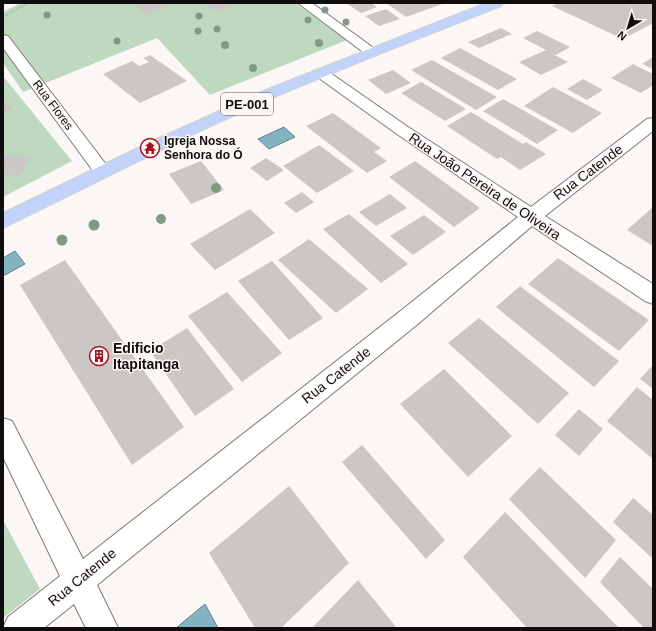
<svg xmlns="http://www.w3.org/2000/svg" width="656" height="631" viewBox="0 0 656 631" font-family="Arial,sans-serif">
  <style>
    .green { fill: #bfd8c0 }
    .water { fill: #86b3c2; stroke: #62818c }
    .building { fill: #cbc7c5 }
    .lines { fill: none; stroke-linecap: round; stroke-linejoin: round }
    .minor-casing { stroke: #7c7977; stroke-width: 2 }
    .primary-casing { stroke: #d4d3d3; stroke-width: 2 }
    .path { stroke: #7c7978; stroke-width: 1.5; stroke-dasharray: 0.5 2; stroke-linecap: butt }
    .minor { fill: #fff; fill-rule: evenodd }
    .primary { fill: #c1d3fb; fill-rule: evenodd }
    .tree { fill: #839983 }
    .labels { text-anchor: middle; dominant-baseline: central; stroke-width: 3; stroke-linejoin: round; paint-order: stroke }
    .far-street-label { font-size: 12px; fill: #0f0d0d; stroke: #fbf7f5 }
    .far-poi-label { font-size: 12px; font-weight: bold; fill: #0f0d0d; stroke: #fbf7f5; text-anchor: start }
    .shield { fill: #fbf7f5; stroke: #565353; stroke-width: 1 }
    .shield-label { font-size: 13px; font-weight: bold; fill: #0f0d0d }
    .street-label { font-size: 14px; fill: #0f0d0d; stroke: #fbf7f5 }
    .poi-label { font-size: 14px; font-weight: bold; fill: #0f0d0d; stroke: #fbf7f5; text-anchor: start }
  </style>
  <rect width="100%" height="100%" fill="#fbf7f5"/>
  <path class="green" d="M21,3H295L347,40L210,95L157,38L23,92L3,63V12Z
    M3,76L72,161L3,197Z
    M3,520L40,589L3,618Z"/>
  <path class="water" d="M284,127L295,137L269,149L258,139Z
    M15,251L25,264L3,276V258Z
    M205,604L218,628H176Z"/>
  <path class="building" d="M133,3H164L169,6L146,14Z
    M209,3H238L219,12L204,5Z
    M346,3H371L377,7L361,13Z
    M386,3H445L406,17Z
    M559,3H647L653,5V23L623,39L552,6Z
    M386,9L400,19L379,26L365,16Z
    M501,28L512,34L479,48L468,42Z
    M537,31L570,47L556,55L551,53L568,62L541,75L519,62L546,50L523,38Z
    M460,48L517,79L498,90L441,58Z
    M150,55L187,81L140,103L103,74L132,61L139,66L149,62L143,58Z
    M653,57V69L642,64Z
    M432,60L497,97L476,110L411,70Z
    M633,64L653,74V85L641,93L611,78Z
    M393,70L411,83L386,94L368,80Z
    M583,79L603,90L587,100L567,89Z
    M421,82L466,109L445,121L401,93Z
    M553,87L602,113L573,133L524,106Z
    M503,99L558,130L537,144L483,111Z
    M7,103L12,109L3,113V105Z
    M471,112L523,144L526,142L546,154L520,170L501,157L497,159L447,126Z
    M333,113L381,148L374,152L387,161L367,173L306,126Z
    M319,145L354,171L317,193L283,166Z
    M3,155L33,156L19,176L3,175Z
    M266,158L284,170L267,181L250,168Z
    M201,161L224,190L191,204L169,174Z
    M415,161L480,208L454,227L389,177Z
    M302,192L314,202L296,213L284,203Z
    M390,194L407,208L376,226L359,212Z
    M653,207V246L627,230Z
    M250,209L275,233L215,270L190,244Z
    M349,214L408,264L381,283L323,229Z
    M424,215L446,232L413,255L390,236Z
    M309,239L368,289L336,313L278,260Z
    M558,258L649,320L619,351L528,284Z
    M65,260L184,427L132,465L20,285Z
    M272,261L323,318L289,340L238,281Z
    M520,286L619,361L594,387L496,307Z
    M227,292L282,353L242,382L188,316Z
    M479,318L569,393L538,424L448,343Z
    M187,328L234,389L195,416L150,351Z
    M653,365V389L640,379Z
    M444,369L512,436L468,477L400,404Z
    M637,387L653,400V459L607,421Z
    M579,409L603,429L579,456L555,435Z
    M362,445L445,540L426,559L342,462Z
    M540,467L616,540L585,578L509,499Z
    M289,486L349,563L281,628H255L209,553Z
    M633,498L653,515V559L613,522Z
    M505,512L619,628H527L463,557Z
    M620,557L653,589V628H644L600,582Z
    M358,580L397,628H312Z"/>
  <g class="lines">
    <g class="minor-casing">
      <path id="minor" d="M298,3H312L379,52L377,55L372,56L367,55Z
        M3,35L8,36L108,167L111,171L108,175L102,177L96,175L3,48Z
        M321,69L326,70L408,127L531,207L647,119L653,118V131L545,216L653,284V304L645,301L532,226L419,323L97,585L118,628H86L74,604L44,628H3L8,617L60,576L3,457V418L12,421L83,559L403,309L518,217L397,134L316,76L314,73L316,70Z"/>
    </g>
    <g class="primary-casing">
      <path id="primary" d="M486,3H503L501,6L374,56L279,95L187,137L3,228V213L146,144L268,89Z"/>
    </g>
    <path class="path" d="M3,17L28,3"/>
    <use href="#minor" class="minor"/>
    <use href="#primary" class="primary"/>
  </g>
  <g class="tree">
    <circle cx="325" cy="10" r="3.5"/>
    <circle cx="47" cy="15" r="3.5"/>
    <circle cx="199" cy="16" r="3.5"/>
    <circle cx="308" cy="20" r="3.5"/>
    <circle cx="346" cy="22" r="3.5"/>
    <circle cx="217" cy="29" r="3.5"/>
    <circle cx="198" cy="31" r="3.5"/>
    <circle cx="117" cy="41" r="3.5"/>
    <circle cx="319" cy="43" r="4"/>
    <circle cx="225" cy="45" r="4"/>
    <circle cx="253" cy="68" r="4"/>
    <circle cx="216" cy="188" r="5"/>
    <circle cx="161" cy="219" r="5"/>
    <circle cx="94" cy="225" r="5.5"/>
    <circle cx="62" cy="240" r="5.5"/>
  </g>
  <defs>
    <g id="temple-ring" transform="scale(1)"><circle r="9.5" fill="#fbf7f5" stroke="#a91321" stroke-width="1.5"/><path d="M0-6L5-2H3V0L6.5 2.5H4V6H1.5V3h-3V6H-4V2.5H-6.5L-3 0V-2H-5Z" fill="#a91321"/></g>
    <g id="building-ring" transform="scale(1)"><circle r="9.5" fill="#fbf7f5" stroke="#a91321" stroke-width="1.5"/><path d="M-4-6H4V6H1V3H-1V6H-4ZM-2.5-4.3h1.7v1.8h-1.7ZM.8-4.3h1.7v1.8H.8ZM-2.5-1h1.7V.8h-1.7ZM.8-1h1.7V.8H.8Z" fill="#a91321"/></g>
  </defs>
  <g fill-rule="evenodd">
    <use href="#temple-ring" x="150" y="148"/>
    <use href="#building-ring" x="99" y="356"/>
  </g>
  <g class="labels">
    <g class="far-street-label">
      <text transform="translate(53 105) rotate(53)">Rua Flores</text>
    </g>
    <g class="far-poi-label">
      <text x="164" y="141">Igreja Nossa<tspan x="164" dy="14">Senhora do Ó</tspan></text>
    </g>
    <rect class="shield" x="221" y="93" width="52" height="22" rx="3"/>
    <g class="shield-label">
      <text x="247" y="104">PE-001</text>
    </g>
    <g class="street-label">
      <text transform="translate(588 172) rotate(-37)">Rua Catende</text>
      <text transform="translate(485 186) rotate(34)">Rua João Pereira de Oliveira</text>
      <text transform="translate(336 375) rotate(-38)">Rua Catende</text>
      <text transform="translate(82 577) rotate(-39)">Rua Catende</text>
    </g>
    <g class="poi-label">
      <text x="113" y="348">Edificio<tspan x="113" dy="16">Itapitanga</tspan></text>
    </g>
  </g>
  <rect width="656" height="631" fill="none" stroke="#0f0d0d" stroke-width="8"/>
  <g transform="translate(628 28) rotate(218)" stroke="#fbf7f5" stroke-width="3" paint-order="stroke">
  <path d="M0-3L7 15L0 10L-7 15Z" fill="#0f0d0d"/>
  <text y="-6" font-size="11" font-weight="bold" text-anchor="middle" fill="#0f0d0d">N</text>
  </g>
</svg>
